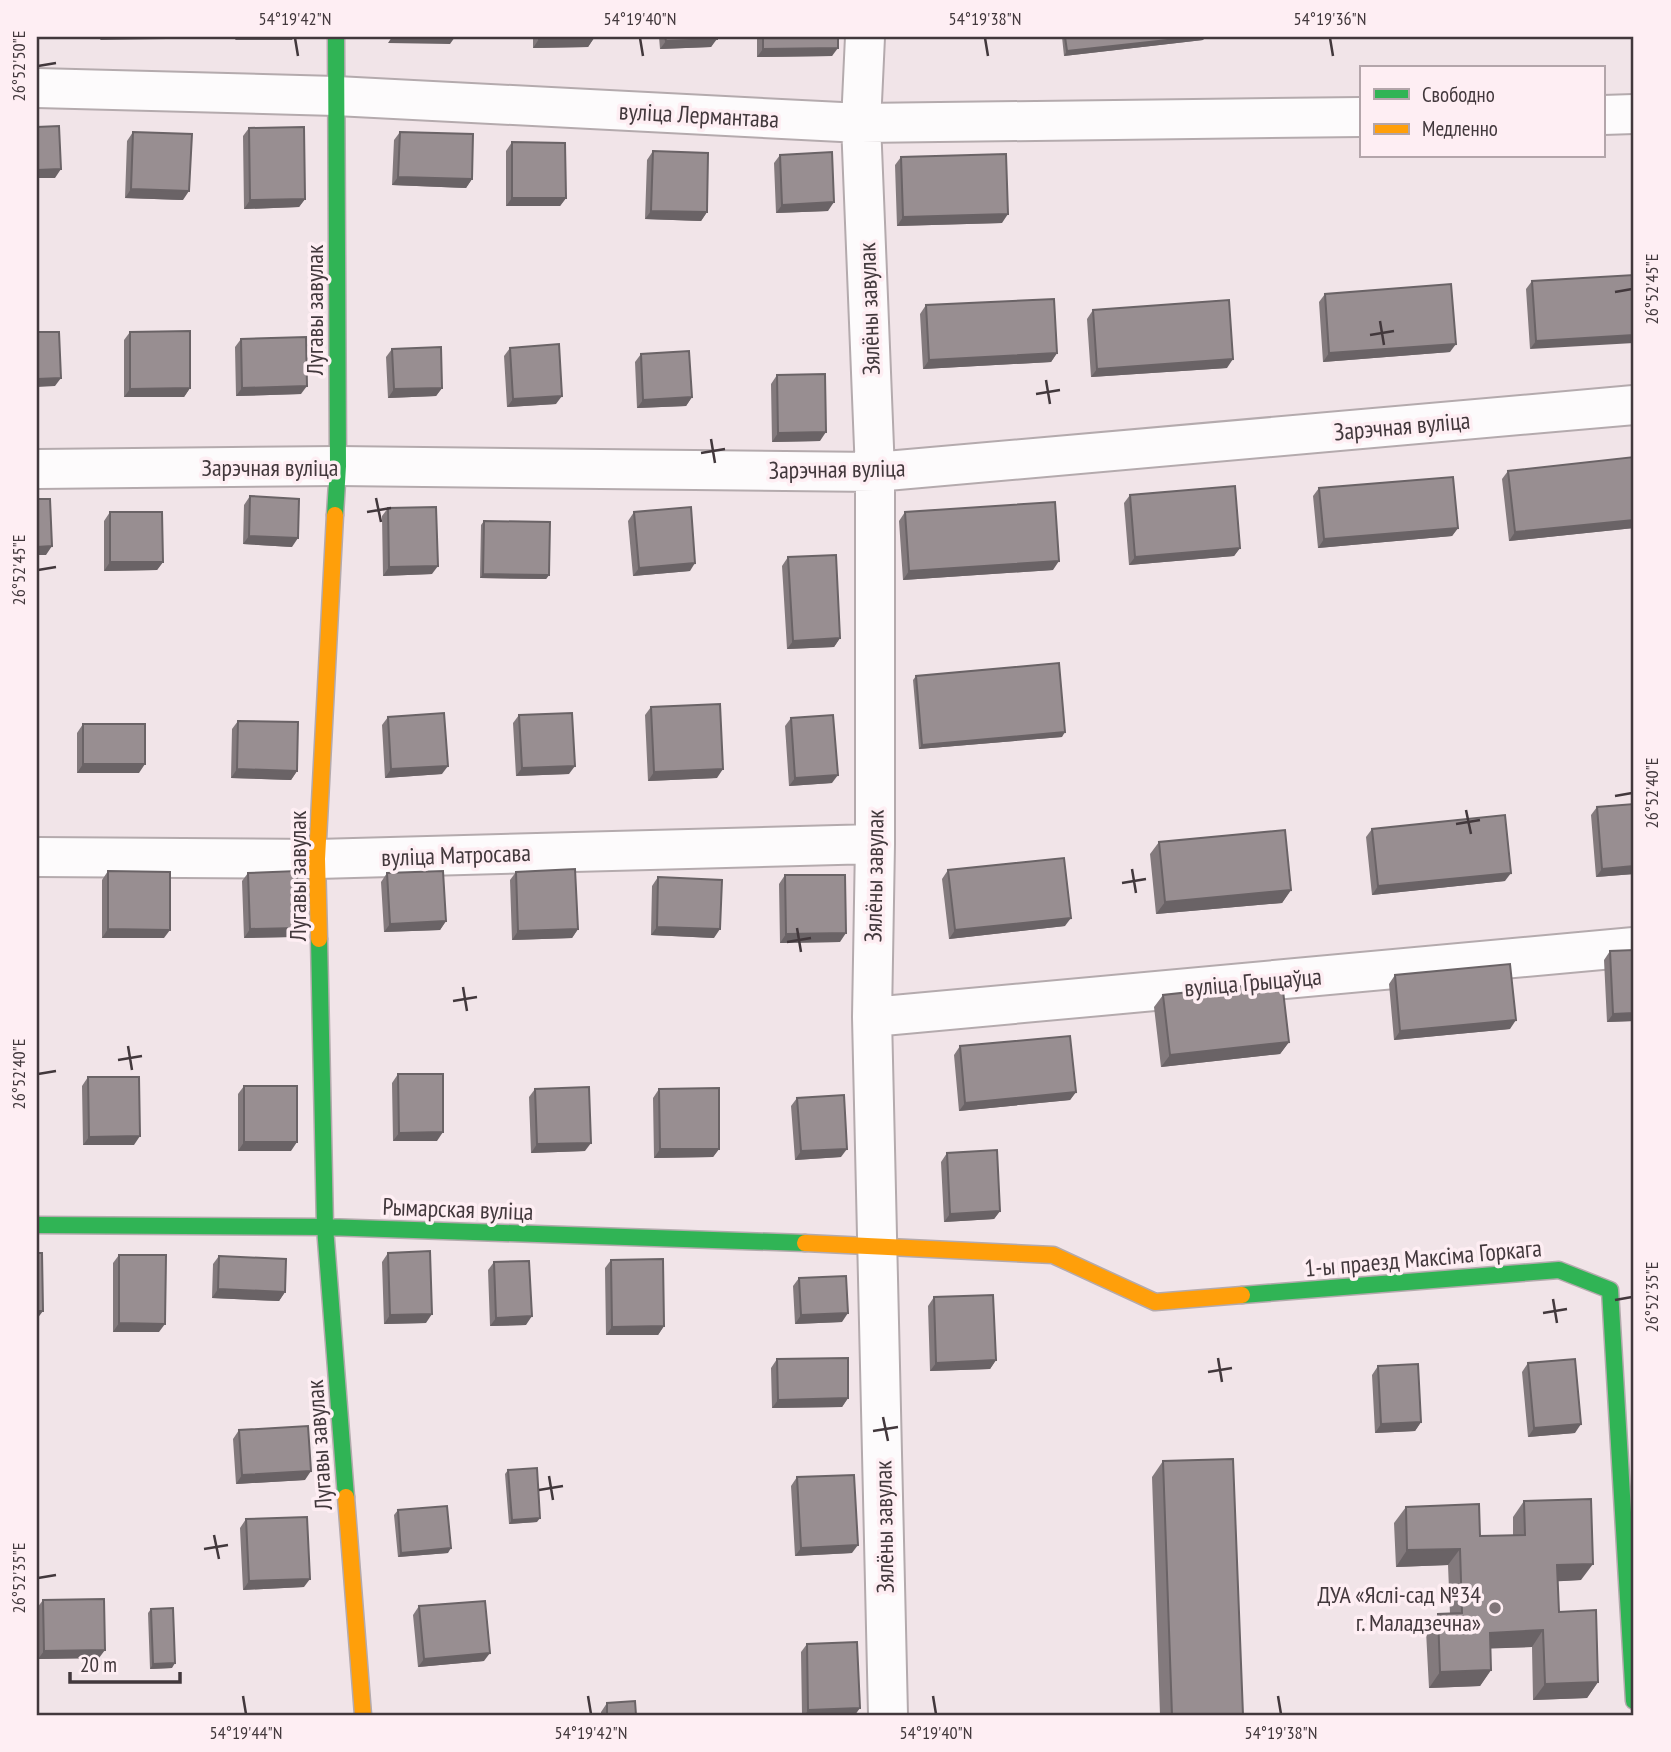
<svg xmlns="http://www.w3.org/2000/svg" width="1671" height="1752" viewBox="0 0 1671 1752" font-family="'PT Sans Narrow',sans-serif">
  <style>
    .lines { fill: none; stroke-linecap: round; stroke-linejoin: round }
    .street-casing { stroke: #b4aaad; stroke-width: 42 }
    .fast-casing { stroke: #b4aaad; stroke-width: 19 }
    .slow-casing { stroke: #b4aaad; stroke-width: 19 }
    .street { stroke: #fdfbfc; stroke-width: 38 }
    .fast { stroke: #30b455; stroke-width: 16 }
    .slow { stroke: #ff9f0a; stroke-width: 16 }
    .wall { fill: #837a7d }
    .shaded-wall { fill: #6a6366 }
    .building { fill: #988e91; stroke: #6a6366; stroke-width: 2 }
    .ticks { fill: none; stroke: #42383c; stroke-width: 2.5 }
    .poi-dot { fill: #7f7478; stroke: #feeef3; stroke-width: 2.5 }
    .labels { text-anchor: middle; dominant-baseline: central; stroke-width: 7; stroke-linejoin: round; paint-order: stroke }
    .street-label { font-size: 24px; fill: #42383c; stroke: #feeef3 }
    .poi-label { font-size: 24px; fill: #42383c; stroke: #feeef3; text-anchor: end }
    .neatline { fill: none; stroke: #42383c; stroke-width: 2.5 }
    .ticks-label { font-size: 18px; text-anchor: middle; fill: #42383c }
  </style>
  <rect width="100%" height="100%" fill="#f1e4e8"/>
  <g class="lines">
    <g class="street-casing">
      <path id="street" d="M865,37L861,123L875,472V844L872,1017L888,1715
        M37,88L336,96L861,123L1361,117
        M1603,115L1634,114
        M37,469L338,466L875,472L1634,405
        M37,857L317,859L875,844
        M872,1017L1634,947"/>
    </g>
    <g class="fast-casing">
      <path id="fast" d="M335,515L338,466L336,37
        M319,939L325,1227L346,1497
        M37,1225L325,1227L805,1243
        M1242,1295L1559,1270L1610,1290L1634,1701"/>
    </g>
    <g class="slow-casing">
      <path id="slow" d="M319,939L317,859L335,515
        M805,1243L1053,1255L1155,1302L1242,1295
        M346,1497L363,1715"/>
    </g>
    <use href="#street" class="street"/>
    <use href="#fast" class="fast"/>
    <use href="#slow" class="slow"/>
  </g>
  <path class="wall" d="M533,37H594V38L588,47L533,48Z
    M659,37H717L711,47L660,49Z
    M757,37H838L832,56L757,57Z
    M1062,37H1205L1203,40L1064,56Z
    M249,128L305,199L299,207L244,209L243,136Z
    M133,132L183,200L125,198L127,141Z
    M400,132L472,179L466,188L392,185L394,140Z
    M512,142L566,198L560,206H506V151Z
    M653,151L707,212L701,221L645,219L647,160Z
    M780,155L828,211L776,213L774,163Z
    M901,157L1002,223L897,226L895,165Z
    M1634,275L1530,349L1526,289L1532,281Z
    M1325,294L1450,352L1323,362L1319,302Z
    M926,305L1057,353L1051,362L923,369L920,314Z
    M1093,310L1227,368L1091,377L1087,319Z
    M130,332L190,388L184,397H124V340Z
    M241,339L301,394L236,396L235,347Z
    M510,348L556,404L507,407L504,356Z
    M392,349L442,388L436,396L388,398L386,357Z
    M641,354L692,397L686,406L637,408L635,362Z
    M777,375L820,441L772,442L771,384Z
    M1634,457V528L1509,541L1502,479L1508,471Z
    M1319,488L1458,528L1452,536L1318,548L1313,496Z
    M1130,495L1240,548L1234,556L1129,565L1124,503Z
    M250,496L292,547L243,544L244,505Z
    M388,508L432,574L383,576L382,516Z
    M110,512L163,562L157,570L104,571V521Z
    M634,512L690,571L633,576L628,521Z
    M905,512L1053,570L903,580L899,521Z
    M484,521L549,575L546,579L480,578L481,525Z
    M788,557L840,638L834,647L787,649L782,566Z
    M916,676L1062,737L919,749L913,680Z
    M651,707L717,778L648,781L645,715Z
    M519,715L569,774L516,776L513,723Z
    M388,717L442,774L385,778L382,725Z
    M791,718L832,783L789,786L785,726Z
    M238,721L297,771L291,780L231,778L232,729Z
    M83,724L139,773H77V733Z
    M1634,804V874L1596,877L1591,815L1597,807Z
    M1372,829L1505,881L1372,895L1366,837Z
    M1159,842L1291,890L1282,903L1156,914L1150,854Z
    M948,870L1065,926L949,939L942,879Z
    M108,871L164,938H102V880Z
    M516,872L578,929L572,938L512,940L510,880Z
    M248,873L298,928L292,937L244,938L242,881Z
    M387,873L446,921L440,930L384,932L381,882Z
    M785,875L840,942L780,943L779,884Z
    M658,877L714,938L651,935L652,886Z
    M1610,951L1634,1021L1607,1022L1604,960Z
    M1395,975L1510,1029L1394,1040L1389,984Z
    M1163,995L1289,1042L1280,1054L1161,1067L1154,1007Z
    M960,1046L1076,1092L1070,1100L959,1111L954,1055Z
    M398,1074L437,1141H393L392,1083Z
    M88,1077L134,1145H83L82,1086Z
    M244,1086L291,1151H238V1094Z
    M535,1089L585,1151L531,1153L529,1097Z
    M659,1089L719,1149L713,1157L654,1158L653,1098Z
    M797,1098L841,1157L795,1160L791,1106Z
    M947,1153L1000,1211L994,1219L944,1222L941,1162Z
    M388,1253L426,1323L384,1324L382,1262Z
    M119,1255L159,1332H113V1263Z
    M219,1256L285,1292L279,1301L212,1298L213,1264Z
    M611,1260L664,1326L658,1335H606L605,1268Z
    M494,1262L526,1325L490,1326L488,1270Z
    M799,1278L842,1322L795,1324L793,1286Z
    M934,1297L996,1360L990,1369L930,1371L928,1306Z
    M777,1359L848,1398L842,1407L772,1408L771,1368Z
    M1528,1363L1575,1433L1528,1437L1522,1372Z
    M1378,1366L1421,1422L1415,1431L1375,1433L1372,1375Z
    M239,1430L305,1480L236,1484L233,1439Z
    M1163,1461L1243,1715H1160L1152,1477Z
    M508,1470L537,1522L509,1524L505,1474Z
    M797,1477L852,1553L795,1556L791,1486Z
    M1524,1501L1581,1580L1558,1581L1559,1612L1598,1682L1587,1698L1533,1700L1532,1647L1491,1648V1670L1480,1686L1429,1688L1426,1631L1438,1614H1450L1448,1565L1396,1567L1394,1523L1406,1507L1480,1536L1513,1535V1517Z
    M398,1510L448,1553L398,1557L394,1515Z
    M246,1519L304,1587L243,1590L240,1528Z
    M43,1600L99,1658L38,1659L37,1608Z
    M419,1606L484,1661L418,1667L413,1615Z
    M151,1609L172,1668L150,1669L148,1613Z
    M807,1644L855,1715H802L801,1652Z
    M607,1703L636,1715H601V1712Z"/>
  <path class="shaded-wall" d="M102,37H169L167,39L100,40Z
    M237,37H294L292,40H235Z
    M392,37H455L450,44L388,43Z
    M1195,37H1205L1203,40L1064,56L1067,51Z
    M594,38L588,47L533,48L539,39Z
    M717,39L711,47L660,49L666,41Z
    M838,48L832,56L757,57L763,49Z
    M61,169L55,178H37V170Z
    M398,177L472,179L466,188L392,185Z
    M131,189L189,191L183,200L125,198Z
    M512,198H566L560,206H506Z
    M305,199L299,207L244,209L250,200Z
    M834,202L828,211L776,213L782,205Z
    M651,211L707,212L701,221L645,219Z
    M1008,214L1002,223L897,226L903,217Z
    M1634,335V343L1530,349L1536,341Z
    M1456,344L1450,352L1323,362L1329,353Z
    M1057,353L1051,362L923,369L929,360Z
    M1233,359L1227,368L1091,377L1097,369Z
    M61,378L55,386L37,387V379Z
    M307,386L301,394L236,396L242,388Z
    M190,388L184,397H124L130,389Z
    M442,388L436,396L388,398L394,389Z
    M562,396L556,404L507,407L513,399Z
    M692,397L686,406L637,408L643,400Z
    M826,432L820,441L772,442L778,433Z
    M1634,520V528L1509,541L1515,532Z
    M1458,528L1452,536L1318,548L1324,539Z
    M249,536L298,538L292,547L243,544Z
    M52,546L46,555H37V547Z
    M1240,548L1234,556L1129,565L1135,557Z
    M1059,561L1053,570L903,580L909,571Z
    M110,562H163L157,570L104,571Z
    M695,563L690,571L633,576L639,568Z
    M438,566L432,574L383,576L389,567Z
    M483,574L549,575L546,579L480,578Z
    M840,638L834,647L787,649L793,641Z
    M1065,732L1062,737L919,749L922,745Z
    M83,764H145L139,773H77Z
    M448,766L442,774L385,778L391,769Z
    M575,766L569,774L516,776L522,768Z
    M237,769L297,771L291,780L231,778Z
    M723,769L717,778L648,781L654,772Z
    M838,775L832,783L789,786L795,778Z
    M1634,866V874L1596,877L1602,869Z
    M1511,873L1505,881L1372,895L1378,886Z
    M1291,890L1282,903L1156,914L1165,902Z
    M1071,918L1065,926L949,939L955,930Z
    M446,921L440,930L384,932L390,924Z
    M657,927L720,929L714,938L651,935Z
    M298,928L292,937L244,938L250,929Z
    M108,929L170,930L164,938H102Z
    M578,929L572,938L512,940L518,931Z
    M846,933L840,942L780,943L786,934Z
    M1634,1013V1021L1607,1022L1613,1014Z
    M1516,1020L1510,1029L1394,1040L1400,1031Z
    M1289,1042L1280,1054L1161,1067L1170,1055Z
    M1076,1092L1070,1100L959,1111L965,1103Z
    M443,1132L437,1141H393L399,1133Z
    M140,1136L134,1145H83L89,1137Z
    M244,1142H297L291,1151H238Z
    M591,1143L585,1151L531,1153L537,1144Z
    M660,1149H719L713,1157L654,1158Z
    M847,1149L841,1157L795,1160L801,1151Z
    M1000,1211L994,1219L944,1222L950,1214Z
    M218,1289L285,1292L279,1301L212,1298Z
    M37,1311H43L37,1319Z
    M848,1313L842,1322L795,1324L801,1315Z
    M432,1314L426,1323L384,1324L390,1315Z
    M532,1316L526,1325L490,1326L496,1318Z
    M119,1323L165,1324L159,1332H113Z
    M664,1326L658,1335H606L612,1327Z
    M996,1360L990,1369L930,1371L936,1363Z
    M848,1398L842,1407L772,1408L778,1400Z
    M1421,1422L1415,1431L1375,1433L1381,1424Z
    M1581,1424L1575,1433L1528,1437L1534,1428Z
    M311,1471L305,1480L236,1484L242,1475Z
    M540,1518L537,1522L509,1524L512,1520Z
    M858,1545L852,1553L795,1556L801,1548Z
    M451,1548L448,1553L398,1557L401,1553Z
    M1460,1549L1448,1565L1396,1567L1407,1550Z
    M1593,1564L1581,1580L1546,1582L1557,1565Z
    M310,1579L304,1587L243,1590L249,1581Z
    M1543,1630L1532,1647L1479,1649L1490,1633Z
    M105,1650L99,1658L38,1659L44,1651Z
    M490,1653L484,1661L418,1667L424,1659Z
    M175,1663L172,1668L150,1669L153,1664Z
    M1491,1670L1480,1686L1429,1688L1440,1672Z
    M1598,1682L1587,1698L1533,1700L1545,1684Z
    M860,1708L855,1715H805L808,1710Z"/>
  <path class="building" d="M539,37H594V38L539,39Z
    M665,37H717V39L666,41Z
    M763,37H838V48L763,49Z
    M1065,37H1195L1067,51Z
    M59,126L61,169L37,170V127Z
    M304,127L305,199L250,200L249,128Z
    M133,132L192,134L189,191L131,189Z
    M400,132L473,134L472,179L398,177Z
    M512,142L565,143L566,198H512Z
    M653,151L708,153L707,212L651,211Z
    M832,152L834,202L782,205L780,155Z
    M1006,154L1008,214L903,217L901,157Z
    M1634,275V335L1536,341L1532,281Z
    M1451,284L1456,344L1329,353L1325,294Z
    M1054,299L1057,353L929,360L926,305Z
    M1229,300L1233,359L1097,369L1093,310Z
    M190,331V388L130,389V332Z
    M37,332H59L61,378L37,379Z
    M306,337L307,386L242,388L241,339Z
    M559,344L562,396L513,399L510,348Z
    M441,347L442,388L394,389L392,349Z
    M689,351L692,397L643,400L641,354Z
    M825,374L826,432L778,433L777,375Z
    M1634,457V520L1515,532L1508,471Z
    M1453,477L1458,528L1324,539L1319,488Z
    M1235,486L1240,548L1135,557L1130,495Z
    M250,496L299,499L298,538L249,536Z
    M37,499H50L52,546L37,547Z
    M1055,502L1059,561L909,571L905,512Z
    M436,507L438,566L389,567L388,508Z
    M691,507L695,563L639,568L634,512Z
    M110,512H162L163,562H110Z
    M484,521L550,522L549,575L483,574Z
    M836,555L840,638L793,641L788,557Z
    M1059,663L1065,732L922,745L916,676Z
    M720,704L723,769L654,772L651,707Z
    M444,713L448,766L391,769L388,717Z
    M572,713L575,766L522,768L519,715Z
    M833,715L838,775L795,778L791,718Z
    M238,721L298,722L297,771L237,769Z
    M83,724H145V764H83Z
    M1634,804V866L1602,869L1597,807Z
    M1505,815L1511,873L1378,886L1372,829Z
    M1285,830L1291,890L1165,902L1159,842Z
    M1064,858L1071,918L955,930L948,870Z
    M575,869L578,929L518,931L516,872Z
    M108,871L170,872V930L108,929Z
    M297,871L298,928L250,929L248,873Z
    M443,871L446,921L390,924L387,873Z
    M785,875H845L846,933L786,934Z
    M658,877L722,880L720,929L657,927Z
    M1634,950V1013L1613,1014L1610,951Z
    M1510,964L1516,1020L1400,1031L1395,975Z
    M1282,982L1289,1042L1170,1055L1163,995Z
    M1070,1036L1076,1092L965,1103L960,1046Z
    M398,1074H443V1132L399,1133Z
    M88,1077H139L140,1136L89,1137Z
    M244,1086H297V1142H244Z
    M589,1087L591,1143L537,1144L535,1089Z
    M719,1088V1149H660L659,1089Z
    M844,1095L847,1149L801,1151L797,1098Z
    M997,1150L1000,1211L950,1214L947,1153Z
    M430,1251L432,1314L390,1315L388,1253Z
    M37,1253H42L43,1311H37Z
    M119,1255H166L165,1324L119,1323Z
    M219,1256L286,1259L285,1292L218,1289Z
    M663,1259L664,1326L612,1327L611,1260Z
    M529,1261L532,1316L496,1318L494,1262Z
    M846,1276L848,1313L801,1315L799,1278Z
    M993,1295L996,1360L936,1363L934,1297Z
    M848,1358V1398L778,1400L777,1359Z
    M1575,1359L1581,1424L1534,1428L1528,1363Z
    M1418,1364L1421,1422L1381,1424L1378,1366Z
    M308,1426L311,1471L242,1475L239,1430Z
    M1233,1459L1243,1715H1172L1163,1461Z
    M537,1468L540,1518L512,1520L508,1470Z
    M854,1475L858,1545L801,1548L797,1477Z
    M1591,1499L1593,1564L1557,1565L1559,1612L1596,1610L1598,1682L1545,1684L1543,1630L1490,1633L1491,1670L1440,1672L1438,1614L1462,1613L1460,1549L1407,1550L1406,1507L1479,1504L1480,1536L1525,1535L1524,1501Z
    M447,1506L451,1548L401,1553L398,1510Z
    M307,1517L310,1579L249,1581L246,1519Z
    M104,1599L105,1650L44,1651L43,1600Z
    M485,1601L490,1653L424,1659L419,1606Z
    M173,1608L175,1663L153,1664L151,1609Z
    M857,1642L860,1708L808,1710L807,1644Z
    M635,1701L636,1715H607V1703Z"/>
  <path class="ticks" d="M295,38L298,56M640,38L643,56M985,38L988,56M1330,38L1333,56M38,66L56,63M1615,292L1632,289M1380,321L1384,345M1370,335L1394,331M1046,380L1050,404M1036,394L1060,390M711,439L715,463M701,453L725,449M376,498L381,522M367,512L391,508M38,570L56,567M1615,796L1632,793M1466,810L1471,834M1456,824L1480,820M1132,869L1136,893M1122,883L1146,879M797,928L801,952M787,942L811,938M463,987L467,1011M453,1001L477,997M128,1046L132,1070M118,1060L142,1056M38,1074L56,1071M1553,1299L1557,1323M1615,1300L1632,1297M1543,1313L1567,1309M1218,1358L1222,1382M1208,1372L1232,1368M883,1417L888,1441M873,1431L898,1427M549,1476L553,1500M539,1490L563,1486M214,1535L219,1559M204,1549L228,1545M38,1578L56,1575M243,1696L246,1714M588,1696L591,1714M933,1696L936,1714M1278,1696L1281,1714"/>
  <circle class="poi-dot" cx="1495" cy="1608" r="7"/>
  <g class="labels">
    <g class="street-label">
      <text transform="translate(699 115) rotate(3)">вуліца Лермантава</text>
      <text transform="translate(869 309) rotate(-92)">Зялёны завулак</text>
      <text transform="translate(314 310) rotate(-90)">Лугавы завулак</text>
      <text transform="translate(1402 426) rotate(-5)">Зарэчная вуліца</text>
      <text x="270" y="467">Зарэчная вуліца</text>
      <text transform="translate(837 469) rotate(-1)">Зарэчная вуліца</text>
      <text transform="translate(456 855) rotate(-2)">вуліца Матросава</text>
      <text transform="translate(297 876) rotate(-90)">Лугавы завулак</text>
      <text transform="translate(874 876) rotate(-89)">Зялёны завулак</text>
      <text transform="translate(1253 982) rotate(-5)">вуліца Грыцаўца</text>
      <text transform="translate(458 1209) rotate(2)">Рымарская вуліца</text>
      <text transform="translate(1423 1258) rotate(-5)">1-ы праезд Максіма Горкага</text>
      <text transform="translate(319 1445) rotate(-94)">Лугавы завулак</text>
      <text transform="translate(884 1527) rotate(-91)">Зялёны завулак</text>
    </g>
    <g class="poi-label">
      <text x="1481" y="1594">ДУА «Яслі-сад №34<tspan x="1481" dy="28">г. Маладзечна»</tspan></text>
    </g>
  </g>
  <rect width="1671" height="1752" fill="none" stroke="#feeef3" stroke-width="77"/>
  <rect x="1360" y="66" width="245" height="91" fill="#feeef3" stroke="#b3a5aa" stroke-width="2"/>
  <rect x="1374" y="89" width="35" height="10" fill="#30b455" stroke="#b3a5aa" stroke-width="2"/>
  <text x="1422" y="102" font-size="21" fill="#42383c">Свободно</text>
  <rect x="1374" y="124" width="35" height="10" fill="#ff9f0a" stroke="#b3a5aa" stroke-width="2"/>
  <text x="1422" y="136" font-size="21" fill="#42383c">Медленно</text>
  <path d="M70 1672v10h110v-10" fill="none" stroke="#42383c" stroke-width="3.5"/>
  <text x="80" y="1672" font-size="21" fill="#42383c" stroke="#feeef3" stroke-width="5" paint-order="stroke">20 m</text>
  <rect x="38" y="38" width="1594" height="1676" class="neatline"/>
  <g class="ticks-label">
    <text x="295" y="25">54°19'42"N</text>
    <text x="640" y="25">54°19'40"N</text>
    <text x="985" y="25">54°19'38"N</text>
    <text x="1330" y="25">54°19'36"N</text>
    <text transform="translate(19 66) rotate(-90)" y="6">26°52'50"E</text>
    <text transform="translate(1652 289) rotate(-90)" y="6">26°52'45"E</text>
    <text transform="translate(19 570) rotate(-90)" y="6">26°52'45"E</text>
    <text transform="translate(1652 793) rotate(-90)" y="6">26°52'40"E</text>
    <text transform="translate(19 1074) rotate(-90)" y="6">26°52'40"E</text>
    <text transform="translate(1652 1297) rotate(-90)" y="6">26°52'35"E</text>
    <text transform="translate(19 1578) rotate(-90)" y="6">26°52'35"E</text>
    <text x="246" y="1739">54°19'44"N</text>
    <text x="591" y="1739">54°19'42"N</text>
    <text x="936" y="1739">54°19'40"N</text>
    <text x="1281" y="1739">54°19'38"N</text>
  </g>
</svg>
